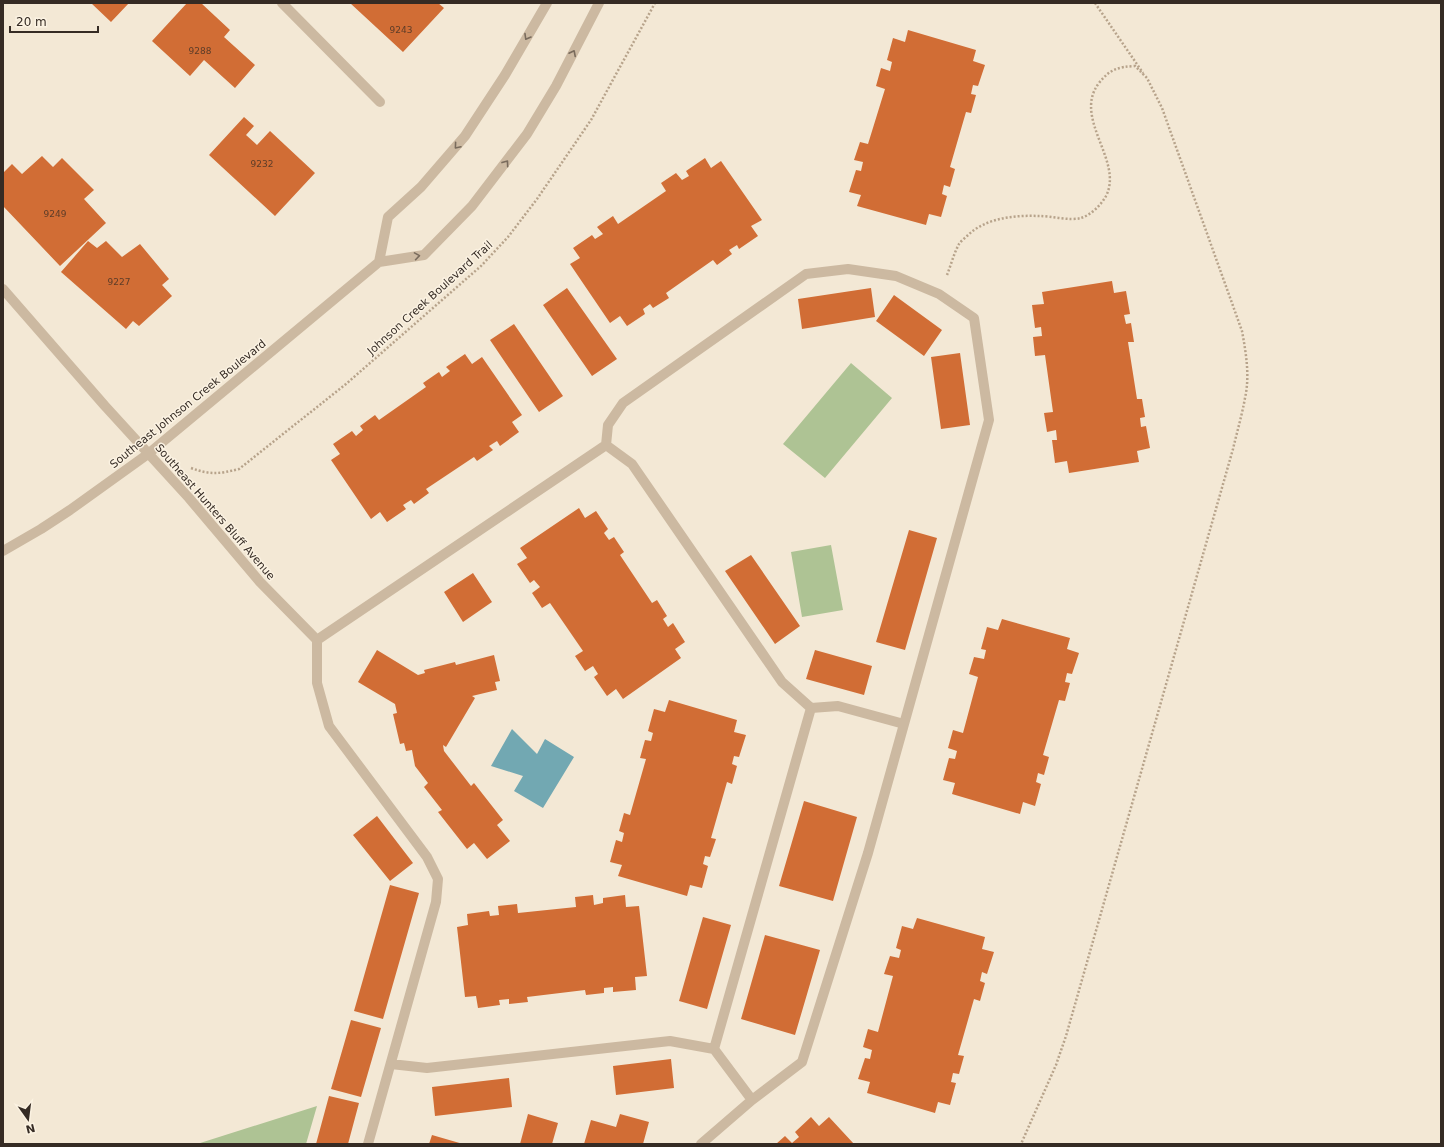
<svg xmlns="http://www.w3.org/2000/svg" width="1444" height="1147" viewBox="0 0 1444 1147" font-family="'DejaVu Sans',sans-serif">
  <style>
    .green { fill: #aec394 }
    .water { fill: #72a8b2 }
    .building { fill: #d16d35 }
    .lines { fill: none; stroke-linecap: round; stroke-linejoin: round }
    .path { stroke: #b7a38b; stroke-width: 2.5; stroke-dasharray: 2 2; stroke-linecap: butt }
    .minor { stroke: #ccb9a1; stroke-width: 10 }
    .oneway { stroke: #796b5c }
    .labels { text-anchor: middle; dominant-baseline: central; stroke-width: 3; stroke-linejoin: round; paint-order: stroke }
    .number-label { font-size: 9px; fill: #5c3c28 }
    .street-label { font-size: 11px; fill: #352b24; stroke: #fbf2e2 }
  </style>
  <rect width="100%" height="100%" fill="#f3e8d5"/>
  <path class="green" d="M851,363L892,398L825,478L783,444Z
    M831,545L843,610L802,617L791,552Z
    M317,1106L306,1144H197Z"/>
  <path class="water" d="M512,729L537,754L545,739L574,757L543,808L514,791L523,776L491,766Z"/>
  <path class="building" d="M91,3H129L111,22Z
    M187,3H201L230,30L224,37L255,65L235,88L204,60L190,76L152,41Z
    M350,3H438L444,8L403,52Z
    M908,30L976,50L973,61L985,65L978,86L973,85L971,94L976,95L971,113L966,112L950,167L955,169L950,187L944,185L942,194L947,196L941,217L929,214L926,225L857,206L861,195L849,192L856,170L861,171L863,162L854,160L860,142L868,144L885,89L876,86L881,68L890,71L892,62L887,60L893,38L905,42Z
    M244,117L254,126L246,135L257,145L270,131L315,173L275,216L209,155Z
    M42,156L53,167L62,158L94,190L84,199L106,223L60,266L3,206V173L12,164L22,174Z
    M705,158L711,168L721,161L762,220L751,226L758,236L739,249L737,245L729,250L732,254L717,265L713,260L666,293L669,298L653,308L650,304L643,309L645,314L627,326L620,316L610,323L570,264L580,258L573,248L592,235L595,239L603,234L597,227L613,216L618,224L666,191L661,183L676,173L682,180L689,176L686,171Z
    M88,241L97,248L106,241L122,257L140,244L169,279L162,285L172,296L139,326L133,321L126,329L61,272Z
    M1112,281L1114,293L1126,291L1130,314L1124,315L1126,324L1131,323L1134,342H1128L1137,399H1142L1145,417L1140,418L1141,427L1146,426L1150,448L1137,451L1139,462L1069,473L1067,461L1055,463L1052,440H1057L1056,430L1047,432L1044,413L1053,412L1045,355L1035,356L1033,337L1042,336L1041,327L1035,328L1032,305L1044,304L1042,292Z
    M567,288L617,359L592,376L543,305Z
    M871,288L875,317L802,329L798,299Z
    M894,295L942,330L924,356L876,321Z
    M514,324L563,396L539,412L490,340Z
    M960,353L970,425L941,429L931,357Z
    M465,354L472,364L482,357L522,415L512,422L519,432L500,446L497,441L489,446L493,450L477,461L474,457L426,489L429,493L414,504L411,500L403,505L406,509L387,522L380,512L371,519L331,460L340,454L333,444L352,431L356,436L363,430L360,426L375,415L379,420L426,387L423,383L439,372L442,377L450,371L446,367Z
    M579,508L585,518L596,511L608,529L604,533L609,540L614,537L624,552L620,555L652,603L657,600L667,616L663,619L668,627L673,623L685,642L675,649L681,658L623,699L616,689L607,696L594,677L598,674L593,666L585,671L575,656L583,651L550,603L542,608L532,593L540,587L534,580L530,583L517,564L527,558L520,548Z
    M909,530L937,538L905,650L876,642Z
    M751,555L800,626L775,644L725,571Z
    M473,573L492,602L463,622L444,592Z
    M1002,619L1070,638L1067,649L1079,653L1072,674L1067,673L1065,682L1070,683L1065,701L1059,700L1043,755L1049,757L1044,775L1038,773L1036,782L1041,784L1035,806L1023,802L1020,814L952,794L955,783L943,780L949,758L955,759L957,751L948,748L953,730L963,733L978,677L969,674L974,657L984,659L986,650L981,649L987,627L998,630Z
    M377,650L418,675L425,673L424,670L455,662L456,665L494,655L500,681L495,682L497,690L472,696L475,698L446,747L443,745L444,751L471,786L474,783L503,820L497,825L510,841L487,859L474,843L467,849L438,812L442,810L424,787L428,783L415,766L412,750L406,751L404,743L400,744L393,714L397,713L395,704L358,682Z
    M815,650L872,666L864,695L806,679Z
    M669,700L737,720L734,732L746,735L739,757L734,756L732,764L737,766L732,784L727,782L711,838L716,839L710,857L705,856L703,864L708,866L702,888L690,885L687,896L618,876L622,865L610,862L616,840L622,842L624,833L619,831L624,813L630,815L646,759L640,758L645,740L651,741L653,733L648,731L654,709L665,712Z
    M804,801L857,817L833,901L779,886Z
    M377,816L413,863L390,881L353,835Z
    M390,885L419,893L383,1019L354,1011Z
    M593,895L594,905L603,903V898L625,895L626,907L639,906L647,976L635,977L636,990L613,992V987L604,988V993L586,995L585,990L527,997L528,1002L509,1004V999L499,1000L500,1005L478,1008L476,996L465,997L457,927L468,925L467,914L489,911L490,916L499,915L498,906L517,904L518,913L576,907L575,897Z
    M703,917L731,925L707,1009L679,1001Z
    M917,918L985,937L982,949L994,952L987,974L982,972L980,981L985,983L980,1001L974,999L958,1055L964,1056L959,1074L953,1073L951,1082L956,1083L950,1105L938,1102L935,1113L867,1093L870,1082L858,1079L865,1058L870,1059L872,1050L863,1047L868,1029L878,1032L893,976L884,974L890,956L899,958L901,950L896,948L902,926L913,929Z
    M765,935L820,950L795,1035L741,1019Z
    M351,1020L381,1028L361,1097L331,1089Z
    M671,1059L674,1088L616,1095L613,1066Z
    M509,1078L512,1107L435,1116L432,1087Z
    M329,1096L359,1103L348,1144H316Z
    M528,1114L558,1123L552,1144H520Z
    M620,1114L649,1122L643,1144H584L591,1120L616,1127Z
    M811,1117L819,1126L829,1117L854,1144H776L785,1136L792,1143L799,1137L795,1132Z
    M432,1135L463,1144H429Z"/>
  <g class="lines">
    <path class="path" d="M1095,3L1143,73
      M947,275C951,265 954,253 959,244C961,241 965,238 968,235C986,218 1014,215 1039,216C1051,216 1070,221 1081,218C1091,215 1101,205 1106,196C1124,161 1072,118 1099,83C1110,69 1118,67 1135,66L1147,78L1162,108L1242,331C1246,353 1250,376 1245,398C1242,415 1237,432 1233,449L1066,1036L1056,1065L1021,1144
      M191,468C210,475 219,474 239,469L346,384L481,266L508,237L537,199L591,120L655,3"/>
    <path class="minor" d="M282,3L380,102
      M379,262L388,217L421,187L465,136L505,75L547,3
      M3,289L105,406L189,498L260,582L317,640
      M606,445L608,425L623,403L806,274L848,269L896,276L939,294L974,318L989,420L868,853L802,1062L752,1100
      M3,551L41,529L70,510L148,454L379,262L424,255L472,206L527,134L556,86L599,3
      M317,640L606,445L632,464L782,682L811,708L714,1049L752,1100L701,1144
      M317,640V683L329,726L427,857L438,879L436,902L368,1144
      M811,708L838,706L904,724
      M391,1064L427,1068L670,1041L714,1049"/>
  </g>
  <defs><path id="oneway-chevron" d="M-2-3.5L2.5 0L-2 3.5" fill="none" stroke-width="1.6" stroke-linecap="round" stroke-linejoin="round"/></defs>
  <g class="oneway">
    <use href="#oneway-chevron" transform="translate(527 37) rotate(120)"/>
    <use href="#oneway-chevron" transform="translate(573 53) rotate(-63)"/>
    <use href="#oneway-chevron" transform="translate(457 146) rotate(130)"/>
    <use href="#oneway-chevron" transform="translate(506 163) rotate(-54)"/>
    <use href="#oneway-chevron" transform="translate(417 256) rotate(-9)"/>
  </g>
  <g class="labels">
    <g class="number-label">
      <text x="401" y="30">9243</text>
      <text x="200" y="51">9288</text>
      <text x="262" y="164">9232</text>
      <text x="55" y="214">9249</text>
      <text x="119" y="282">9227</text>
    </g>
    <g class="street-label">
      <text transform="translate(430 298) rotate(-42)">Johnson Creek Boulevard Trail</text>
      <text transform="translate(188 404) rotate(-39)">Southeast Johnson Creek Boulevard</text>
      <text transform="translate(215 512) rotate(49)">Southeast Hunters Bluff Avenue</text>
    </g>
  </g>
  <rect width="1444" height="1147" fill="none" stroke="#352b24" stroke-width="8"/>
  <g transform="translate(28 1119) rotate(166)" stroke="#fbf2e2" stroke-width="3" paint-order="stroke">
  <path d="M0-3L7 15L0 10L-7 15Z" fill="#352b24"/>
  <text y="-6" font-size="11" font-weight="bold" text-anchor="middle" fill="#352b24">N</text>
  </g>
  <path d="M10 26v6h88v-6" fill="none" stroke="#352b24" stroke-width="2"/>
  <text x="16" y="26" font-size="12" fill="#352b24" stroke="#fbf2e2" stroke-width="3" paint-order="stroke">20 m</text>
</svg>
